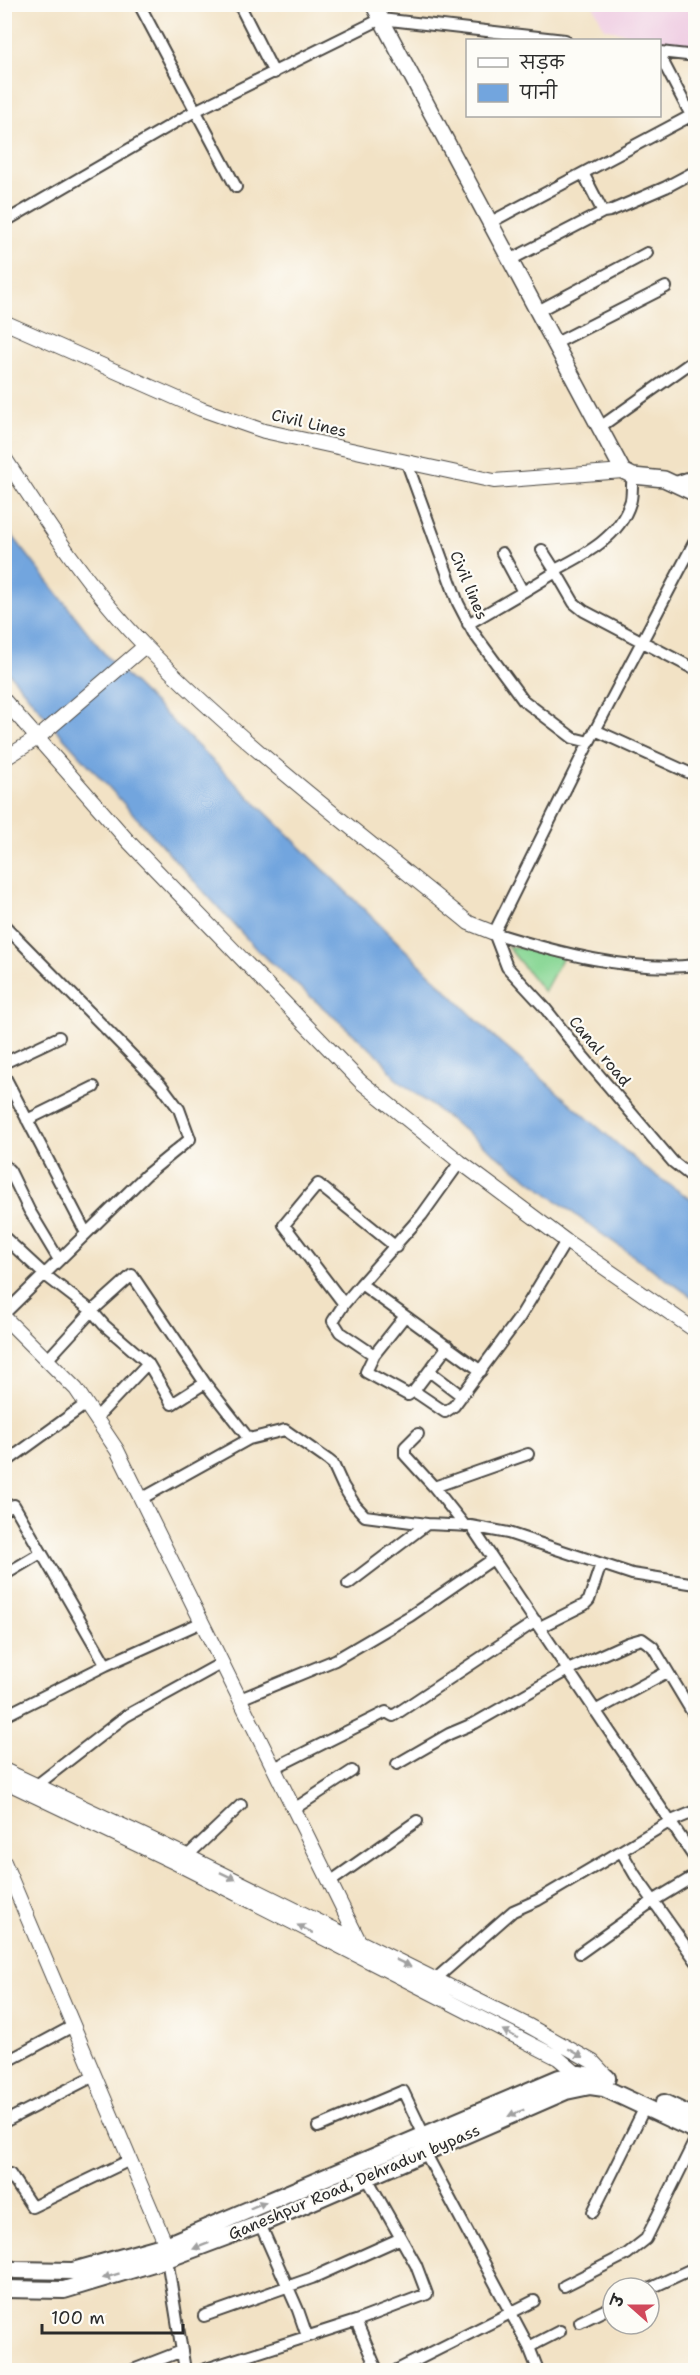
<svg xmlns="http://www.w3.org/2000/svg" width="700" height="2375" viewBox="0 0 700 2375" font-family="'Shantell Sans','Playpen Sans Deva',sans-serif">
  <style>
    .built { fill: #f0d0e4 }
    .green { fill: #89d795; stroke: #5a8160; stroke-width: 1.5 }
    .water { fill: #72a5de; stroke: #4e6884; stroke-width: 1.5 }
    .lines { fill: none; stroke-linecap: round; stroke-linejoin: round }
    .minor-casing { stroke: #494642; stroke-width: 14 }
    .tertiary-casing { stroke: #494642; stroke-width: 16 }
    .secondary-casing { stroke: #494642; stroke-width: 18 }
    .primary-casing { stroke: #494642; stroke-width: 20 }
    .minor { stroke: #fff; stroke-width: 10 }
    .tertiary { stroke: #fff; stroke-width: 14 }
    .secondary { stroke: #fff; stroke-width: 15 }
    .primary { stroke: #fff; stroke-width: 16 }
    .oneway { fill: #a0a0a0 }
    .labels { text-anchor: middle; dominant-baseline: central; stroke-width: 4.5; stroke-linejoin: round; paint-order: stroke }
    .street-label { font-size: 16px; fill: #2b2b2b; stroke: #fdfcf7 }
  </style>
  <rect width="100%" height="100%" fill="#fdfcf7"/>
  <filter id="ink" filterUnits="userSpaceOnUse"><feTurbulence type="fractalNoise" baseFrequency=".0167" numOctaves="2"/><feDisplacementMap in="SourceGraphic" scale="12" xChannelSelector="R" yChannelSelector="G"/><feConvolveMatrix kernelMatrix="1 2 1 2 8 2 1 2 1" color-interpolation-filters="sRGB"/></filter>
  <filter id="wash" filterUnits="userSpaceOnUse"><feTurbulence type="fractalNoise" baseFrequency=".008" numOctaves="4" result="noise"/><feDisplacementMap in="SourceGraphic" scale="24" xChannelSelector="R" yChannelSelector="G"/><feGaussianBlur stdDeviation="1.35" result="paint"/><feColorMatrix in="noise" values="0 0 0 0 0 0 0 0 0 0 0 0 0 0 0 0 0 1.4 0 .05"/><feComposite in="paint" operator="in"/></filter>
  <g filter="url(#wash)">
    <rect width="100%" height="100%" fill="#f2e2c5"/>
    <path class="built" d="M593,5H695V48L676,46L604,28Z"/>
    <path class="green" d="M507,946L565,953L544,992Z"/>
    <path class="water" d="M4,525L107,657L494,1037L646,1169L695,1202V1299L589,1225L395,1078L382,1059L257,950L55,728L5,668Z"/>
  </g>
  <g filter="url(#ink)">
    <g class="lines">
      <g class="minor-casing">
        <path id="minor" d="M139,4L236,187
          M239,4L274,73
          M660,52L696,56
          M660,56L696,125
          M583,173L603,212
          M4,222L195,111L381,19L565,40
          M491,222L696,113
          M510,260L603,212L610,211L666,187L696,171
          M538,311L647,253
          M556,343L666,287
          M600,427L696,359
          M407,463L458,603L473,632L523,700L573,738L589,742
          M633,476C631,484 633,497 630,503C620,536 586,554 559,568L556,572L574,603L584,611L696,670
          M673,483L696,475
          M523,592L556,572L542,550
          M468,624L523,592L502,553
          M595,730L696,776
          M4,925L161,1085L179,1109L190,1139L146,1175L4,1314
          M494,933L589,742L696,539
          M494,933L507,967L545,1008L582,1055L673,1162L696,1180
          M494,933C555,952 632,973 696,965
          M4,1063L59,1037
          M4,1075L86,1233
          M27,1120L94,1087
          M460,1162L422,1215L361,1284L481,1371
          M4,1165L10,1171L29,1210L59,1260
          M4,1237L45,1275L92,1311L104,1325L148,1363
          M361,1284L344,1304L284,1225L318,1184L396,1247
          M344,1304L333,1321L340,1332L374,1355L405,1316
          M374,1355L366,1372L408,1395L414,1391L448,1346
          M47,1360L92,1311L132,1275L205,1383
          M429,1371L462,1396
          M414,1391L445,1412L454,1406L520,1317L566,1241
          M96,1418L148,1363L172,1404L205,1383L249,1439L285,1430L328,1460L333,1464L343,1486L355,1505L365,1516L427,1524L471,1526L508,1533L632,1574L696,1584
          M418,1434L405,1447V1455L434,1487
          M6,1462L86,1404
          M141,1499L249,1439
          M4,1510L14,1505L106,1665
          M465,1526L434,1487L528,1454
          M471,1526L696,1860
          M4,1575L41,1553
          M348,1584L427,1524
          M540,1627L584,1605L589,1600L601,1564
          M240,1699L335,1660L410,1616L493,1559
          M595,1711L667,1672
          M4,1716L106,1665L202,1622
          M397,1764L449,1734L475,1723L568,1670L628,1643L642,1639L653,1647L692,1712
          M274,1768L386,1712L393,1716L536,1621
          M33,1788L126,1716L222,1663
          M294,1809L352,1771
          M621,1851L669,1822L696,1811
          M183,1860L241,1805
          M330,1882L417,1821
          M580,1953L653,1901L696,1875
          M431,1983L513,1911L538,1900L621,1851L635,1875L696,1961
          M4,2063L73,2026
          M4,2122L94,2076
          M318,2127L403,2091L424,2135
          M425,2152L529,2347L538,2370
          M10,2174L32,2207L130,2160
          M593,2212L645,2107
          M260,2224L298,2310L307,2336
          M167,2259L185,2370
          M564,2286L627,2254L646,2239L696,2138
          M649,2289L696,2267
          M204,2316L312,2278L399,2239
          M356,2321L377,2370
          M580,2322L613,2306
          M529,2347L560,2331
          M133,2370L182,2351
          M203,2370L356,2321L427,2294L416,2265L367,2178
          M397,2370L534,2301"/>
      </g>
      <g class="tertiary-casing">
        <path id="tertiary" d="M4,322L201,409L264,431L494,481L623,471
          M4,457C46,522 90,590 145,646C244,747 359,833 469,923L494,933
          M4,700L128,841L361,1082L460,1162L566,1241L696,1331
          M4,759L39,737L145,646
          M4,1317L76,1389L117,1450L359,1941L357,1955
          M4,1770L187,1856L529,2026L593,2062L608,2078
          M4,1781L178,1864L424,1989L558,2058L583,2079
          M4,1862L166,2245V2254"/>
      </g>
      <g class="secondary-casing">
        <path id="secondary" d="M373,4L623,471L633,476L664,479L696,494"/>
      </g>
      <g class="primary-casing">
        <path id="primary" d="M664,2103L696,2118
          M4,2268L15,2270L73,2271L166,2245L559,2078L579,2074L607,2078
          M4,2289L64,2290L167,2259L260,2224L566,2091L590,2086L604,2088L696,2131"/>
      </g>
      <use href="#minor" class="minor"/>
      <use href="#tertiary" class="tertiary"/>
      <use href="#secondary" class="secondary"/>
      <use href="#primary" class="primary"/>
    </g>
    <defs><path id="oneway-solid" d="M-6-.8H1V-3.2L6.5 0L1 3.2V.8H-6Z" transform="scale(1.5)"/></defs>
    <g class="oneway">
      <use href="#oneway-solid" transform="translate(228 1876) rotate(26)"/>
      <use href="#oneway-solid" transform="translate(305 1929) rotate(-153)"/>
      <use href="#oneway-solid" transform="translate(403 1963) rotate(26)"/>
      <use href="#oneway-solid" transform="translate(510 2034) rotate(-152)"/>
      <use href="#oneway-solid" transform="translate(576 2053) rotate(30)"/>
      <use href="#oneway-solid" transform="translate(516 2113) rotate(157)"/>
      <use href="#oneway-solid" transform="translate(258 2205) rotate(-23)"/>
      <use href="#oneway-solid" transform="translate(201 2246) rotate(159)"/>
      <use href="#oneway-solid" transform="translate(111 2276) rotate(163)"/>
    </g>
  </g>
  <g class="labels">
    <g class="street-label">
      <text transform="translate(309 423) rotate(13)">Civil Lines</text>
      <text transform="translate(469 585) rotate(67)">Civil lines</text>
      <text transform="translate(600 1051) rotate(50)">Canal road</text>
      <text transform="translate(354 2182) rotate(-23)">Ganeshpur Road, Dehradun bypass</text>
    </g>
  </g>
  <rect width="700" height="2375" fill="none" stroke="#fdfcf7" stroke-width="24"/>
  <rect x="466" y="39" width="195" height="78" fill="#fdfcf7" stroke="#a9a8a5" stroke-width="1.5"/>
  <rect x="478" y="58" width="30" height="9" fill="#ffffff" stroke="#a9a8a5" stroke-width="1.5"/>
  <text x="520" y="69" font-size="18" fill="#2b2b2b">सड़क</text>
  <rect x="478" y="84" width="30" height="18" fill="#72a5de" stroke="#a9a8a5" stroke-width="1.5"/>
  <text x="520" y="99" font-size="18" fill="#2b2b2b">पानी</text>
  <g transform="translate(631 2306) rotate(291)"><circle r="28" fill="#fdfcf7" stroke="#a9a8a5" stroke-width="1.5"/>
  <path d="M0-4.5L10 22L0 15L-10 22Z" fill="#d1495b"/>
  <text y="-9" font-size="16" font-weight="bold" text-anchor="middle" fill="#2b2b2b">उ</text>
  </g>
  <path d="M42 2324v9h141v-9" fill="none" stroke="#2b2b2b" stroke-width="3"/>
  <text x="51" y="2324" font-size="18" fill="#2b2b2b" stroke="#fdfcf7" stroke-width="4.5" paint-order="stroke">100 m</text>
</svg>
